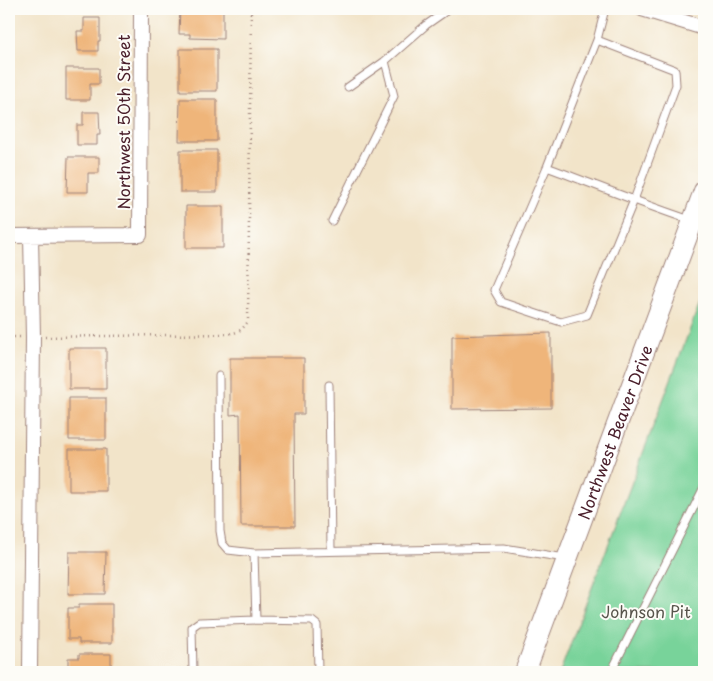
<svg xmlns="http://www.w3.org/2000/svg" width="713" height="681" viewBox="0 0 713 681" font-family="'Playpen Sans',sans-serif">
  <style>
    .green { fill: #78d39a; stroke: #617962 }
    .building { fill: #efb57a }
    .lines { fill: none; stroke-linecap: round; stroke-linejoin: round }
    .service-casing { stroke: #9e827a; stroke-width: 9 }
    .minor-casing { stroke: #9e827a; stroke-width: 16 }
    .secondary-casing { stroke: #9e827a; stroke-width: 22 }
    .path { stroke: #9e827a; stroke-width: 2.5; stroke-dasharray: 1 4; stroke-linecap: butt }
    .service { stroke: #fff; stroke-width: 7 }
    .minor { stroke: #fff; stroke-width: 14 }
    .secondary { stroke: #fff; stroke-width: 20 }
    .labels { text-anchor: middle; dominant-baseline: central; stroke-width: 4; stroke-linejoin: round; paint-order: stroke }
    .street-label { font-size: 16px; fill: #4a1f2b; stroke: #fdfcf7 }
    .park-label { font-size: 16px; fill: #58554c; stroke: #fdfcf7 }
  </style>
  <rect width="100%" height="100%" fill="#fdfcf7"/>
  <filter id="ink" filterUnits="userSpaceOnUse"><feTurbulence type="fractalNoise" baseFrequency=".02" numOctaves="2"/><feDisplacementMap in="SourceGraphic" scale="10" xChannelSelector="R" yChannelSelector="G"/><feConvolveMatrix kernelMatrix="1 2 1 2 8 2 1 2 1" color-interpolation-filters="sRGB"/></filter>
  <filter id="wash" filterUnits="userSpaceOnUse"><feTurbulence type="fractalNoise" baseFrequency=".0096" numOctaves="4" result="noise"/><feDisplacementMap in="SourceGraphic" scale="20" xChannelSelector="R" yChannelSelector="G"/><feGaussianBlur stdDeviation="1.12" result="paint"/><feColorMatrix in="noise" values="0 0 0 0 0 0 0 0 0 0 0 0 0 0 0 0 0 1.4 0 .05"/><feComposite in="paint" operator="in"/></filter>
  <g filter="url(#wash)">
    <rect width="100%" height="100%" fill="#f2e4c9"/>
    <path class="green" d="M704,292V672H560Z"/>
    <g id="blocks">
      <path class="building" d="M180,9H223V39L190,38V34H179Z
        M84,18H100V41H98V51H78L77,31H84Z
        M180,49H217V91H180Z
        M66,68H99V84H90V100H66Z
        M180,99H217V141H179Z
        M83,112H99L100,135H97V145H77V125H83Z
        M180,150H217V192H180Z
        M68,157H99V173H88V192H67Z
        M186,206H223V248H186Z
        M551,333V408L452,409V336Z
        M69,348H106V389H69Z
        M230,358H304V414H294L295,526H241L240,414L230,415Z
        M69,398H106V440H69Z
        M69,449H106V491H69Z
        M69,552H106L105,594H68Z
        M79,604H112V643H79V639H68V608H79Z
        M79,654H111V672H68V658H79Z"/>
    </g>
  </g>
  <g filter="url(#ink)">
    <use href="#blocks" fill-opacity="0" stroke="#9e827a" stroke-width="1"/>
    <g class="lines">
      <g class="service-casing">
        <path id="service" d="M597,40L605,9
          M348,87L385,61L426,25L449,9
          M547,167L597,40L675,70L676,85L634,200L587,315L561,322L501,302L494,290L547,167C595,185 642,204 690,220
          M332,221L394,96L385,61
          M219,376L220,531L222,543L228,550L254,553
          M329,385L331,551
          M193,672L192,627L199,622L256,620
          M318,672L317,625L312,621L256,620L254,553L504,548L565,558
          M611,672L704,487"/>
      </g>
      <g class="minor-casing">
        <path id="minor" d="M642,9L704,28
          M9,236L140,235L141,9
          M30,672L33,337L31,236"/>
      </g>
      <g class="secondary-casing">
        <g id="secondary">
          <path id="s1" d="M525,672L704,191"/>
        </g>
      </g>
      <path class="path" d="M9,337H20
        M45,337L226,334C237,333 242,331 248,321L251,9"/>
      <use href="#service" class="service"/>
      <use href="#minor" class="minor"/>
      <use href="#secondary" class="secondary"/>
    </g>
  </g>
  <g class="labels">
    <g class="street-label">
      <text transform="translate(123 122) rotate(-90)">Northwest 50th Street</text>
      <text stroke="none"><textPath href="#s1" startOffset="256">Northwest Beaver Drive</textPath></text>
    </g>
    <g class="park-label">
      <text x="646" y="611">Johnson Pit</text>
    </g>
  </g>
  <rect width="713" height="681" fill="none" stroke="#fdfcf7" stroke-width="30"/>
</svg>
